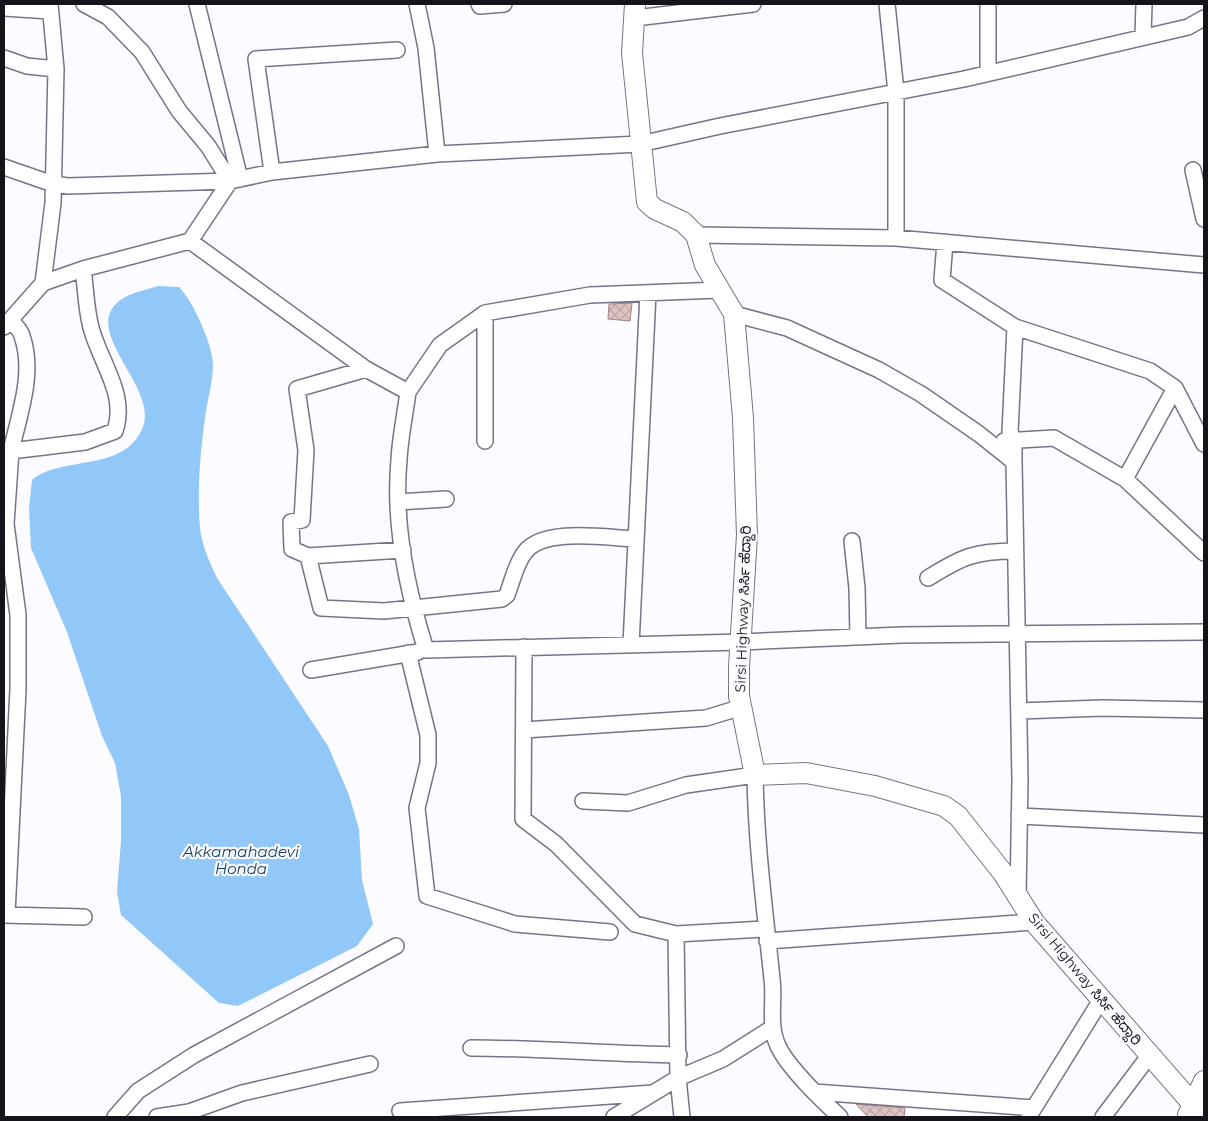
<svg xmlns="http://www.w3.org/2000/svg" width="1208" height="1121" viewBox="0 0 1208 1121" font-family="Montserrat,'Noto Sans Kannada',sans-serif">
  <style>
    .water { fill: #91c8f8 }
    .building { fill: url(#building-cross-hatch); stroke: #9e8685 }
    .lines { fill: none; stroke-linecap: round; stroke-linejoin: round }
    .minor-casing { stroke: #7a7385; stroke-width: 18 }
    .major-casing { stroke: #7a7385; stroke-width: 22 }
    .minor { stroke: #fff; stroke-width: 15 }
    .major { stroke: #fff; stroke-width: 20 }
    .labels { text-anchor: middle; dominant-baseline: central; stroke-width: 4.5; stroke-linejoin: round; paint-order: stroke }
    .street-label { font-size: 14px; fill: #16131a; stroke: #fcfbff }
    .water-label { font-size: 15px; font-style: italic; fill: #133c5c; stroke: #fcfbff }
  </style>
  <defs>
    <pattern id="building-cross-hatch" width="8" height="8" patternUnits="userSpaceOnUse" patternTransform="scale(1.25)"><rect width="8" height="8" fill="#ddc4c3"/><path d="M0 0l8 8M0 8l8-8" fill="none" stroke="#bda8a7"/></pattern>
  </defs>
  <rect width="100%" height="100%" fill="#fcfbff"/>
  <path class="water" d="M158,286L179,287C193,301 213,345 213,365C213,382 207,401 205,418C200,454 197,492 200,528C202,546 210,563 217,578L328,746L349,795L359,829L362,880L373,924L357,946L238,1006L219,1003L121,915L117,892L121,841V796L115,763L102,736L67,632L31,548L29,508L32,480C61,455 123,473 142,429C161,389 80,333 119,301C129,293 146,290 158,286Z"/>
  <path class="building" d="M632,303L630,321L608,319L609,304Z
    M856,1104L905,1108L904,1117H868Z"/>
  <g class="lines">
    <g class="minor-casing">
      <path id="minor" d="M84,4L108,17L142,52L179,111L208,146L230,181
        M197,4L240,179
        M417,4L426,48L437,154
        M479,4L480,6L504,4
        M887,4L896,92V238
        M4,8L50,11
        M635,18L753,4
        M1143,37L1144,4
        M4,58L27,66L56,69
        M988,73V4
        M4,167L53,184L68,186L230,181
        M1193,170L1204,219
        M272,172L256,59L397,50
        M696,235L896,238L1204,265
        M190,241L366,369L408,392C405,415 400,438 399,460C393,524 407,590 426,650L741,642L902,635L1204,632
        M945,242L942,280L1015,327L1010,432L1014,441V462
        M43,283L83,269L190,241L230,181L272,172L437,154L640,144L720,126L964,79L1188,27L1204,18
        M485,313V441
        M734,314L787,328L879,370L921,394L979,434L1014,462L1020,780L1018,897
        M11,320C14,325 21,330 22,336C35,373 19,415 11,451
        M4,327L43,283L53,203L56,69L50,4
        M1015,327L1150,371L1175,388L1204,444
        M366,369L297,389L306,450L302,520L291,522L292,549L308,556L403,550
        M408,392L440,345L485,313L590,295L720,290
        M1004,441L1054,438L1125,479L1204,553
        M1125,479L1175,388
        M398,502L446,499
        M852,541L857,588L858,637
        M308,556L321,608L384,611L502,599L507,595C512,582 516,563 525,552C544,527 607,538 636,539
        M928,578C962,557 974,551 1015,551
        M631,645L648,293
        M524,647L523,819L556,844L635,924L676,934L766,929
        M408,653L428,735V763L417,808L427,896L515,924L610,932
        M311,670L418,652
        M1019,711L1102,708L1204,710
        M524,730L706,718L742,707
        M583,801L628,803L686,785L755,775C756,844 765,911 772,979C775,1002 768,1024 778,1046C788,1068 822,1100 840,1117
        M1019,816L1204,825
        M7,914L18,689V615L6,524L11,451L85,442L115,431C127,395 102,365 92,331C86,312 86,289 83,269
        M4,915L84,917
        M676,934L678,1078L682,1117
        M767,941L1034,922
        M471,1048C540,1048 609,1054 679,1055
        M814,1092L1034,1108
        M400,1111L653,1093
        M1029,1116L1101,1000
        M115,1117L138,1091L194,1055L396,946
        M157,1117L189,1112L242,1093L370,1064
        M614,1117L678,1078L723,1059L772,1028
        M1103,1117L1149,1056"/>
    </g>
    <g class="major-casing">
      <path id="major" d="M635,4L632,53L647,202L655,209L683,222L696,235L705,265L734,314L743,418L747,535L739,667V696L755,775L806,773L875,786L944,806L958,816L1003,873L1034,922L1204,1117
        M1188,1115L1204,1081"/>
    </g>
    <use href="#minor" class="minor"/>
    <use href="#major" class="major"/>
  </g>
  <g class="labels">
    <g class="street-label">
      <text transform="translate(743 609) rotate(-88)">Sirsi Highway ಸಿರ್ಸಿ ಹೆದ್ದಾರಿ</text>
      <text transform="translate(1085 979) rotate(50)">Sirsi Highway ಸಿರ್ಸಿ ಹೆದ್ದಾರಿ</text>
    </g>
    <g class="water-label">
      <text x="241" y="851">Akkamahadevi<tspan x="241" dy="17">Honda</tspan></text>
    </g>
  </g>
  <rect width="1208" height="1121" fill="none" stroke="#16131a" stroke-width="10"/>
</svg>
